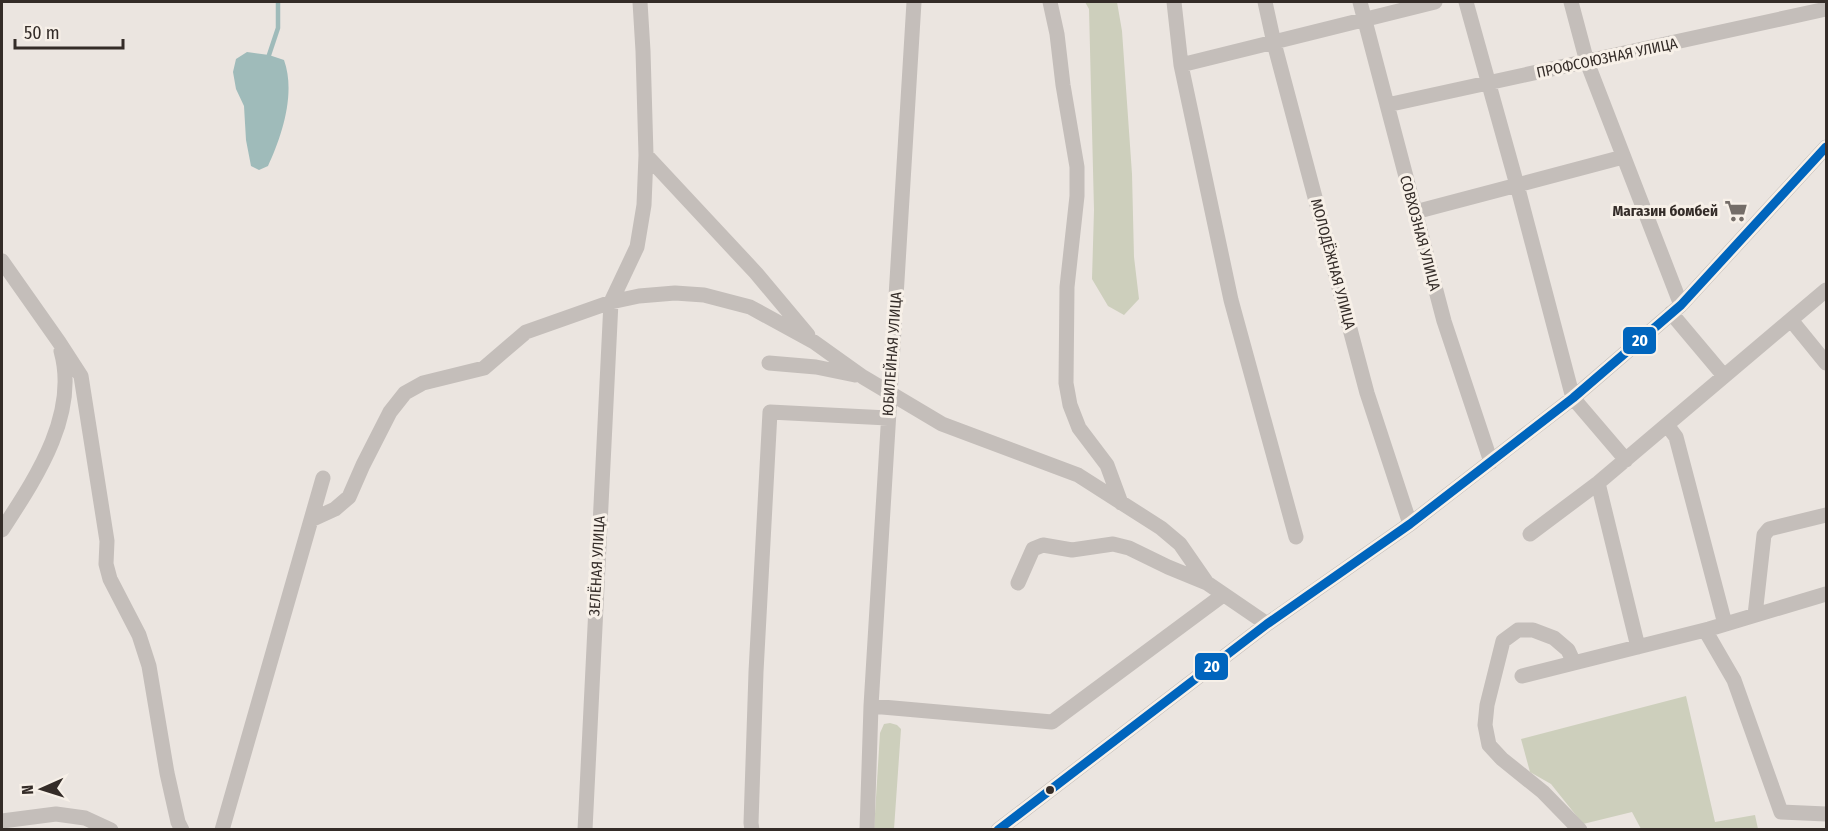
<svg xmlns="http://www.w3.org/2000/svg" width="1828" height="831" viewBox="0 0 1828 831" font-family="'Fira Sans Condensed',sans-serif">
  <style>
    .green { fill: #cdcfbc }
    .water { fill: #9fbbba }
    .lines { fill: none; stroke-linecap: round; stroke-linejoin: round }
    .stream { stroke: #9fbbba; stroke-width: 4.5 }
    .minor { stroke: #c4beba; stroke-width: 15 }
    .bus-1-casing { stroke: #f7f0e8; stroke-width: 14 }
    .bus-1 { stroke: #0065bd; stroke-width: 9 }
    .bus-dot { fill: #342c28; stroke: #f7f0e8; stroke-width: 2 }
    .labels { text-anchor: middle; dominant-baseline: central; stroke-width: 6; stroke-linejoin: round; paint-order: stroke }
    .street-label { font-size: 15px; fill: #342c28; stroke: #f7f0e8 }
    .poi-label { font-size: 15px; font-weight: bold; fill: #342c28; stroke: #f7f0e8; text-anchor: end }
    .line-badge { stroke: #f7f0e8; stroke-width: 2 }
    .badge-label { font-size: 16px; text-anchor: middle; font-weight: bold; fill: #fff }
  </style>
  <rect width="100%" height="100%" fill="#ebe5e0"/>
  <path class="green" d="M1085,2H1117L1122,31L1132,174L1134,257L1139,299L1124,315L1108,306L1092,279L1094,210L1089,9Z
    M1686,696L1715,822L1755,815L1758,829H1641L1632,812L1583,824L1551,784L1530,772L1521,739Z
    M890,723L897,725L901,729L894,829L874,830L880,733L884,724Z"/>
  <path class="water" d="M247,52L269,55L284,60C296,93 282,136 268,166L259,170L251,166L246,140L244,106L236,89L233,72L236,59Z"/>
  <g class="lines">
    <path class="stream" d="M269,55L278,28V2"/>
    <path class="minor" d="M1050,2L1057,34L1063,85L1077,167V196L1067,287L1066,383L1070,405L1079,428L1107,465L1121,503
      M1174,2L1181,65L1231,300L1296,537
      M1265,2L1274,43L1367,393L1410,524
      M1360,2L1444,321L1491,462
      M1466,2L1517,185L1573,398L1626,460
      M1571,2L1587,62L1681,305
      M1181,65L1435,2
      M1387,105L1826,9
      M646,155L756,273L808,335
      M1415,212L1623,157
      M2,261L59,342L81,376L107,541L106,564L110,579L139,635L149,666L167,773L178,822L182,830
      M1671,313L1724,376
      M1791,320L1826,363
      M769,363L816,367L855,375
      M1667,425L1676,437L1725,624
      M1598,483L1638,647
      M311,520L335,509L349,497L363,465L390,412L405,393L423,383L484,368L526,332L611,302L639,296L675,293L704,295L750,307L814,342L863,377L942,424L1078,475L1161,528L1180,544L1207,583
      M2,530C35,479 79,415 61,351
      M1530,534L1598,483L1826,290
      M1018,583L1033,549L1043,545L1072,550L1113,544L1129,548L1168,567L1207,583L1267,624
      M1755,615L1764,535L1769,529L1826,515
      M1705,630L1734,680L1781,812L1826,814
      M1574,663L1568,650L1554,638L1533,630H1518L1503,641L1487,705L1485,725L1489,745L1502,759L1543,792L1580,830
      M1522,676L1709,629L1826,594
      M871,706L1052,722L1223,595
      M2,821L56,814L85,818L111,830
      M222,830L323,478
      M585,830L611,302L637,247L644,205L646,155L643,51L640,2
      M752,830L751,823L756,672L770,412L888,418
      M867,830L871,706L914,2
      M998,830L1267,624L1410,524L1573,398L1681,305L1826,147"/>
    <g class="bus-1-casing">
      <path id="bus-1" d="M998,830L1267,624L1410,524L1573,398L1681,305L1826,147"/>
    </g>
    <use href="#bus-1" class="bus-1"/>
  </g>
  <defs>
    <g id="supermarket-bare" transform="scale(1.8)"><path d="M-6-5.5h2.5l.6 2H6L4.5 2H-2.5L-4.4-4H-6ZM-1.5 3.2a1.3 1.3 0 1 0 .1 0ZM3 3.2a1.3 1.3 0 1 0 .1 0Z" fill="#746d68" stroke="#f7f0e8" stroke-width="2.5" paint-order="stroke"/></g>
  </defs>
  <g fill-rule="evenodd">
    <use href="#supermarket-bare" x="1736" y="211"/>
  </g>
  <circle class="bus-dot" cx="1050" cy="790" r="5"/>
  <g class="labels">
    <g class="street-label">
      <text transform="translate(1607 58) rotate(-12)">ПРОФСОЮЗНАЯ УЛИЦА</text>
      <text transform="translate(1420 233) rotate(75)">СОВХОЗНАЯ УЛИЦА</text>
      <text transform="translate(1333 264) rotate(75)">МОЛОДЁЖНАЯ УЛИЦА</text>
      <text transform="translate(892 354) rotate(-86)">ЮБИЛЕЙНАЯ УЛИЦА</text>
      <text transform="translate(597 566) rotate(-87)">ЗЕЛЁНАЯ УЛИЦА</text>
    </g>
    <g class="poi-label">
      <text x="1718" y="211">Магазин бомбей</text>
    </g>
  </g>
  <g class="line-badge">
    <rect x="1622" y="326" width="35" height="29" rx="6" fill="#0065bd"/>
    <rect x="1194" y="652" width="35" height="29" rx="6" fill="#0065bd"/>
  </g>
  <g class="badge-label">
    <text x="1640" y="346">20</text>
    <text x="1212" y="672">20</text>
  </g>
  <rect width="1828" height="831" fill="none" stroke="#342c28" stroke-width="6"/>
  <g transform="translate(42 789) rotate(267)" stroke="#f7f0e8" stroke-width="4.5" paint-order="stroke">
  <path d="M0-4.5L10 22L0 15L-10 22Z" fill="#342c28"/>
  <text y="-9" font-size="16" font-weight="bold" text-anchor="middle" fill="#342c28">N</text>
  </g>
  <path d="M15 39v9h108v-9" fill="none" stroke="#342c28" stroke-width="3"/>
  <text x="24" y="39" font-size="18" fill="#342c28" stroke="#f7f0e8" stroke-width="4.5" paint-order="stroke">50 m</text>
</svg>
